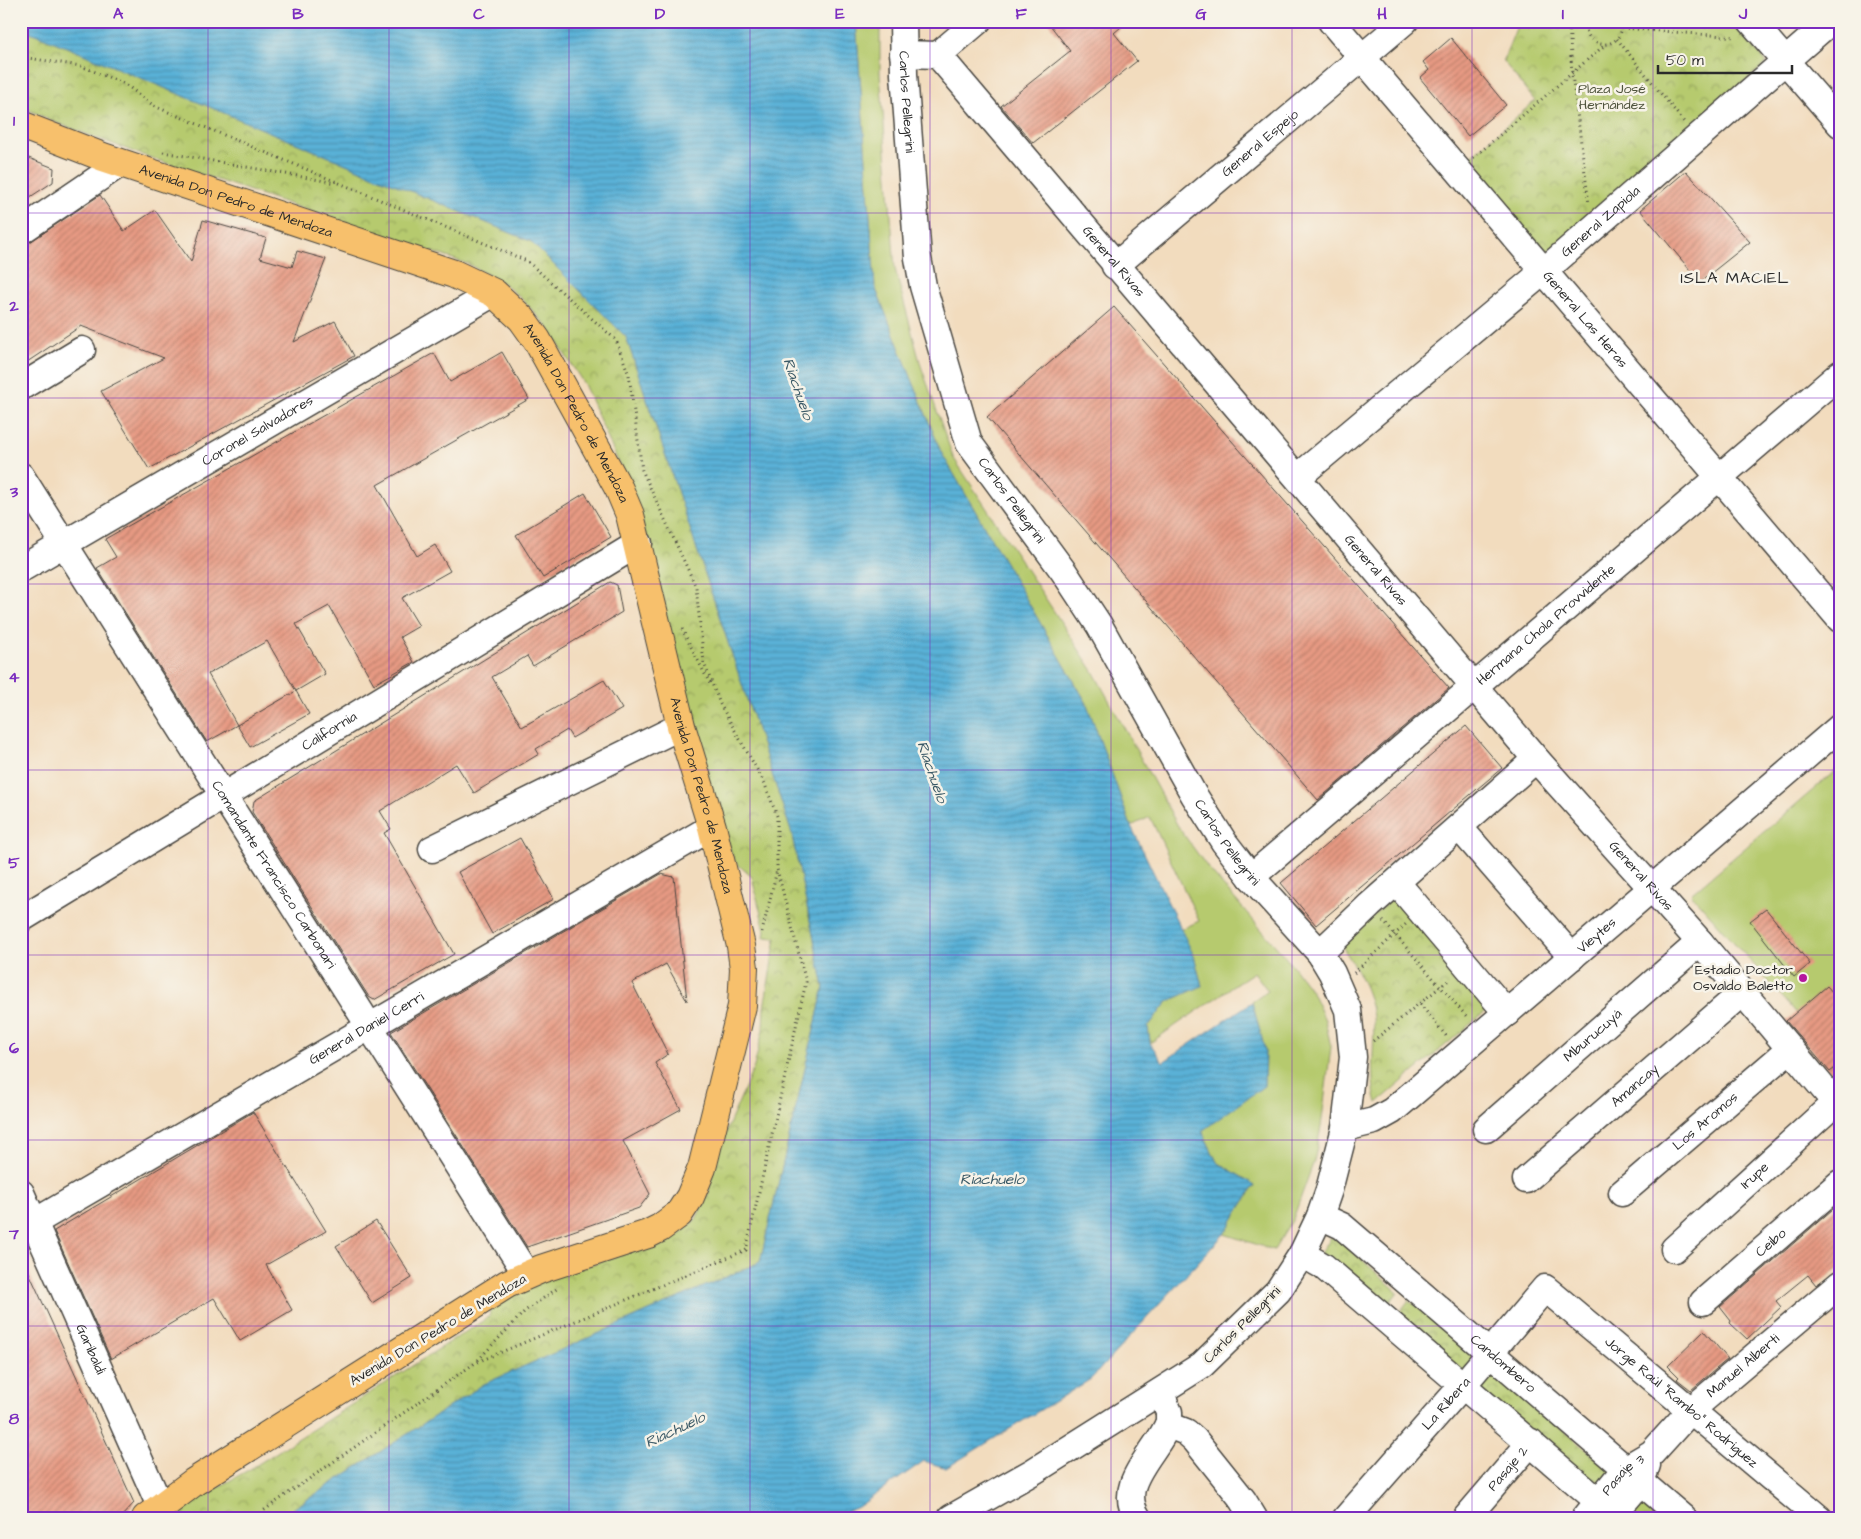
<svg xmlns="http://www.w3.org/2000/svg" width="1861" height="1539" viewBox="0 0 1861 1539" font-family="'Architects Daughter',sans-serif">
  <style>
    .green { fill: #b6ca6e; stroke: #707a4c }
    .park { fill: url(#park-crowns); stroke: #707a4c }
    .water { fill: url(#water-rules); stroke: #426e81 }
    .building { fill: url(#building-hatch) }
    .lines { fill: none; stroke-linecap: round; stroke-linejoin: round }
    .minor-casing { stroke: #494641; stroke-width: 29 }
    .major-casing { stroke: #494641; stroke-width: 30 }
    .path { stroke: #494641; stroke-width: 3; stroke-dasharray: 1 4; stroke-linecap: butt }
    .minor { stroke: #fff; stroke-width: 26 }
    .major { stroke: #f7c06c; stroke-width: 28 }
    .grid { fill: none; stroke: #7b2cbf; stroke-width: 1; stroke-opacity: 0.55 }
    .poi-dot { fill: #b5179e; stroke: #f7f3e8; stroke-width: 2 }
    .labels { text-anchor: middle; dominant-baseline: central; stroke-width: 5; stroke-linejoin: round; paint-order: stroke }
    .park-label { font-size: 14px; fill: #4e533c; stroke: #f7f3e8 }
    .street-label { font-size: 14px; fill: #2b2b2b; stroke: #f7f3e8 }
    .poi-label { font-size: 14px; fill: #2b2b2b; stroke: #f7f3e8; text-anchor: end }
    .water-label { font-size: 15px; font-style: italic; fill: #3b5a67; stroke: #f7f3e8 }
    .quarter-label { font-size: 16px; letter-spacing: 1px; fill: #2b2b2b; stroke: #f7f3e8 }
    .neatline { fill: none; stroke: #7b2cbf; stroke-width: 2 }
    .grid-label { font-size: 16px; text-anchor: middle; font-weight: bold; fill: #7b2cbf }
  </style>
  <defs>
    <pattern id="park-crowns" width="20" height="18" patternUnits="userSpaceOnUse" patternTransform="scale(1.25)"><rect width="20" height="18" fill="#b6ca6e"/><path d="M2 6a3 3 0 1 1 6 0M12 15a3 3 0 1 1 6 0" fill="none" stroke="#94a45b"/></pattern>
    <pattern id="water-rules" width="6" height="5" patternUnits="userSpaceOnUse" patternTransform="scale(1.25)"><rect width="6" height="5" fill="#5ab1d7"/><path d="M0 2.5h6" fill="none" stroke="#4b90af"/></pattern>
    <pattern id="building-hatch" width="6" height="6" patternUnits="userSpaceOnUse" patternTransform="scale(1.25)"><rect width="6" height="6" fill="#e79a83"/><path d="M-1 1l2-2M0 6l6-6M5 7l2-2" fill="none" stroke="#bb7e6b"/></pattern>
  </defs>
  <rect width="100%" height="100%" fill="#f7f3e8"/>
  <filter id="ink" filterUnits="userSpaceOnUse"><feTurbulence type="fractalNoise" baseFrequency=".02" numOctaves="2"/><feDisplacementMap in="SourceGraphic" scale="10" xChannelSelector="R" yChannelSelector="G"/><feConvolveMatrix kernelMatrix="1 2 1 2 8 2 1 2 1" color-interpolation-filters="sRGB"/></filter>
  <filter id="wash" filterUnits="userSpaceOnUse"><feTurbulence type="fractalNoise" baseFrequency=".0096" numOctaves="4" result="noise"/><feDisplacementMap in="SourceGraphic" scale="20" xChannelSelector="R" yChannelSelector="G"/><feGaussianBlur stdDeviation="1.12" result="paint"/><feColorMatrix in="noise" values="0 0 0 0 0 0 0 0 0 0 0 0 0 0 0 0 0 1.4 0 .05"/><feComposite in="paint" operator="in"/></filter>
  <g filter="url(#wash)">
    <rect width="100%" height="100%" fill="#f2dcbe"/>
    <path class="green" d="M856,21H880V73L895,269L921,366L953,457L1093,671L1179,828L1208,868L1292,965L1312,992L1325,1020L1331,1047L1321,1127L1314,1161L1293,1219L1274,1250L1224,1234L1255,1185L1217,1162L1202,1130L1264,1086L1265,1050L1252,1002L1268,991L1254,972L1150,1043L1148,1027L1167,1002L1202,986L1194,956L1180,930L1199,921L1150,817L1131,826L1086,702L941,452L875,287Z
      M1840,767V1062L1691,894Z"/>
    <path class="park" d="M1519,21H1730L1767,63L1535,262L1460,166L1535,101L1503,61Z
      M21,28L530,241L626,337L791,831L824,987L760,1262L484,1384L279,1518H166L201,1486L217,1488L252,1468L489,1317L492,1302L533,1283L676,1237L696,1219L709,1192L715,1157L754,1067L763,1030L764,1008L776,938L764,937L765,931L752,877L734,861L705,770L638,507L584,384L546,325L521,298L503,283L468,264L137,153L52,121L21,106Z
      M1395,895L1493,1005L1377,1103C1368,1075 1376,1046 1373,1017C1370,991 1356,968 1342,946Z
      M1331,1237L1341,1241L1398,1292L1383,1311L1320,1254Z
      M1409,1300L1479,1355L1463,1375L1394,1319Z
      M1489,1368L1612,1471L1596,1490L1473,1387Z
      M1639,1495L1666,1518H1628Z"/>
    <path class="water" d="M21,21H856L875,287L941,452L1086,702L1131,826L1194,956L1202,986L1167,1002L1148,1027L1150,1043L1163,1062L1252,1002L1265,1050L1264,1086L1202,1131L1217,1162L1255,1185L1224,1234L1091,1379L946,1468L924,1461L858,1507L833,1518H279L484,1384L760,1262L824,987L791,831L626,337L530,241L21,28Z"/>
    <g id="blocks">
      <path class="building" d="M1047,21H1128L1114,33L1137,61L1033,143L1001,106L1070,51Z
        M1451,38L1506,105L1468,136L1420,78L1429,70L1423,62Z
        M21,155L54,168L53,182L21,203Z
        M1686,171L1750,242L1700,282L1640,210Z
        M100,195L124,231L155,210L191,262L203,220L266,238L260,258L292,267L297,251L326,259L294,342L335,321L354,356L149,469L101,391L164,358L81,326L21,366V248Z
        M1114,307L1449,688L1318,800L987,417Z
        M502,352L529,399L377,485L417,556L435,545L450,571L402,598L419,626L400,637L414,662L374,684L329,606L296,624L325,674L296,691L267,641L208,674L237,725L207,742L97,568L116,557L105,539L434,353L450,382Z
        M585,493L611,537L543,578L516,535Z
        M610,582L617,585L622,612L533,666L527,656L492,677L522,727L604,680L622,709L572,738L567,730L536,749L539,754L474,793L456,764L380,811L391,829L384,833L454,954L374,1000L369,997L252,812L254,801Z
        M296,691L309,714L250,747L237,725Z
        M1466,726L1502,768L1316,925L1281,883Z
        M520,838L554,899L492,934L458,872Z
        M661,874L674,877L687,1001L666,964L632,983L668,1054L655,1063L681,1109L623,1141L650,1194L639,1208L527,1247L391,1032Z
        M1766,909L1810,964L1794,977L1750,921Z
        M1827,986L1840,1001V1064L1830,1072L1786,1021Z
        M253,1112L326,1231L266,1265L292,1310L240,1341L214,1298L111,1359L54,1231Z
        M1840,1203V1268L1816,1285L1808,1275L1776,1301L1781,1307L1747,1339L1730,1323L1731,1321L1720,1307Z
        M376,1221L412,1278L372,1303L336,1246Z
        M21,1255L134,1503L120,1518H21Z
        M1704,1331L1728,1359L1691,1390L1677,1379L1679,1377L1668,1366Z"/>
    </g>
  </g>
  <g filter="url(#ink)">
    <use href="#blocks" fill-opacity="0" stroke="#494641" stroke-width="1"/>
    <g class="lines">
      <g class="minor-casing">
        <g id="minor">
          <path id="s1" d="M903,21L904,74L918,258L923,286L969,443L1064,572L1099,625L1194,795L1224,842L1251,877L1320,953L1332,973L1348,1010L1353,1057L1345,1128L1329,1190L1320,1216L1302,1254L1278,1291L1202,1365L1034,1471L951,1518"/>
          <path id="s2" d="M1331,21L1840,619"/>
          <path d="M1751,21L1840,124"/>
          <path id="s3" d="M903,54L938,55L1536,759L1700,942L1840,1108"/>
          <path d="M938,55L978,21"/>
          <path d="M21,231L121,163"/>
          <path id="s4" d="M1115,266L1405,21"/>
          <path d="M21,387L82,350"/>
          <path id="s5" d="M21,476L527,1275"/>
          <path id="s6" d="M1298,477L1544,271L1831,21"/>
          <path id="s7" d="M21,569L494,293"/>
          <path d="M1459,827L1572,957"/>
          <path d="M432,849L681,726"/>
          <path id="s8" d="M1251,877L1840,374"/>
          <path d="M1397,883L1507,1013"/>
          <path id="s9" d="M21,919L639,543"/>
          <path d="M1320,953L1370,905L1536,759"/>
          <path id="s10" d="M1345,1128L1374,1121L1392,1111L1840,727"/>
          <path id="s11" d="M1486,1129L1700,942"/>
          <path id="s12" d="M1526,1180L1743,992"/>
          <path id="s13" d="M21,1193L160,1506"/>
          <path id="s14" d="M1622,1193L1790,1049"/>
          <path id="s15" d="M1320,1216L1342,1226L1683,1518"/>
          <path id="s16" d="M21,1230L712,827"/>
          <path id="s17" d="M1674,1249L1835,1103"/>
          <path d="M1302,1254L1323,1266L1618,1518"/>
          <path id="s18" d="M1703,1302L1840,1183"/>
          <path d="M1168,1425L1186,1432L1195,1440L1243,1500L1254,1518"/>
          <path d="M1138,1518C1114,1484 1158,1452 1169,1422V1412L1160,1392"/>
          <path id="s19" d="M1346,1518L1463,1385L1545,1288L1819,1518"/>
          <path id="s20" d="M1466,1518L1531,1442"/>
          <path id="s21" d="M1585,1518L1625,1469L1652,1453L1691,1410L1840,1284"/>
          <path d="M1610,1518L1641,1482L1647,1465"/>
        </g>
      </g>
      <g class="major-casing">
        <g id="major">
          <path id="s22" d="M21,125L103,157L454,274L494,293L522,319L537,340L619,489L630,515L681,726L712,827L741,946L744,968L742,1006L702,1168L690,1197L679,1214L660,1228L648,1234L541,1269L507,1284L194,1482L146,1518"/>
        </g>
      </g>
      <path class="path" d="M1569,21L1572,74L1589,204
        M1586,21C1582,52 1625,52 1622,21
        M1622,28L1736,37
        M1617,39L1684,122
        M21,57L81,66L125,84L154,106L527,261L616,340L629,375L642,470L696,587L704,663L720,704L764,782L777,816V869L806,982L746,1250L475,1363L253,1518
        M163,152L336,183
        M1473,158L1606,44
        M682,629L711,686
        M1383,921L1468,1018
        M762,932L777,870
        M1354,973L1406,924
        M1420,1004L1447,1037
        M1373,1041L1450,979
        M478,1360L525,1311L558,1288"/>
      <use href="#minor" class="minor"/>
      <use href="#major" class="major"/>
    </g>
  </g>
  <path class="grid" d="M208,21V1518M389,21V1518M569,21V1518M750,21V1518M930,21V1518M1111,21V1518M1292,21V1518M1472,21V1518M1653,21V1518M21,213H1840M21,398H1840M21,584H1840M21,770H1840M21,955H1840M21,1140H1840M21,1326H1840"/>
  <circle class="poi-dot" cx="1803" cy="978" r="5"/>
  <g class="labels">
    <g class="park-label">
      <text x="1612" y="89">Plaza José<tspan x="1612" dy="16">Hernández</tspan></text>
    </g>
    <g class="street-label">
      <text stroke="none"><textPath href="#s1" startOffset="81">Carlos Pellegrini</textPath></text>
      <text stroke="none"><textPath href="#s4" startOffset="190">General Espejo</textPath></text>
      <text stroke="none"><textPath href="#s22" startOffset="228">Avenida Don Pedro de Mendoza</textPath></text>
      <text stroke="none"><textPath href="#s6" startOffset="396">General Zapiola</textPath></text>
      <text stroke="none"><textPath href="#s3" startOffset="306">General Rivas</textPath></text>
      <text stroke="none"><textPath href="#s2" startOffset="392">General Las Heras</textPath></text>
      <text stroke="none"><textPath href="#s22" startOffset="649">Avenida Don Pedro de Mendoza</textPath></text>
      <text stroke="none"><textPath href="#s7" startOffset="274">Coronel Salvadores</textPath></text>
      <text stroke="none"><textPath href="#s1" startOffset="501">Carlos Pellegrini</textPath></text>
      <text stroke="none"><textPath href="#s3" startOffset="711">General Rivas</textPath></text>
      <text stroke="none"><textPath href="#s8" startOffset="388">Hermana Chola Provvidente</textPath></text>
      <text stroke="none"><textPath href="#s9" startOffset="361">California</textPath></text>
      <text stroke="none"><textPath href="#s22" startOffset="1054">Avenida Don Pedro de Mendoza</textPath></text>
      <text stroke="none"><textPath href="#s1" startOffset="906">Carlos Pellegrini</textPath></text>
      <text stroke="none"><textPath href="#s5" startOffset="472">Comandante Francisco Carbonari</textPath></text>
      <text stroke="none"><textPath href="#s3" startOffset="1116">General Rivas</textPath></text>
      <text stroke="none"><textPath href="#s10" startOffset="320">Vieytes</textPath></text>
      <text stroke="none"><textPath href="#s16" startOffset="400">General Daniel Cerri</textPath></text>
      <text stroke="none"><textPath href="#s11" startOffset="142">Mburucuyá</textPath></text>
      <text stroke="none"><textPath href="#s12" startOffset="144">Amancay</textPath></text>
      <text stroke="none"><textPath href="#s14" startOffset="110">Los Aromos</textPath></text>
      <text stroke="none"><textPath href="#s17" startOffset="109">Irupe</textPath></text>
      <text stroke="none"><textPath href="#s18" startOffset="90">Ceibo</textPath></text>
      <text transform="translate(1242 1325) rotate(-45)">Carlos Pellegrini</text>
      <text transform="translate(438 1330) rotate(-31)">Avenida Don Pedro de Mendoza</text>
      <text stroke="none"><textPath href="#s13" startOffset="171">Garibaldi</textPath></text>
      <text stroke="none"><textPath href="#s15" startOffset="236">Candombero</textPath></text>
      <text stroke="none"><textPath href="#s21" startOffset="221">Manuel Alberti</textPath></text>
      <text stroke="none"><textPath href="#s19" startOffset="482">Jorge Raúl "Rambo" Rodríguez</textPath></text>
      <text stroke="none"><textPath href="#s19" startOffset="152">La Ribera</textPath></text>
      <text stroke="none"><textPath href="#s20" startOffset="65">Pasaje 2</textPath></text>
      <text stroke="none"><textPath href="#s21" startOffset="58">Pasaje 3</textPath></text>
    </g>
    <g class="poi-label">
      <text x="1793" y="970">Estadio Doctor<tspan x="1793" dy="16">Osvaldo Baletto</tspan></text>
    </g>
    <g class="water-label">
      <text transform="translate(798 389) rotate(71)">Riachuelo</text>
      <text transform="translate(932 772) rotate(71)">Riachuelo</text>
      <text x="992" y="1179">Riachuelo</text>
      <text transform="translate(675 1430) rotate(-25)">Riachuelo</text>
    </g>
    <g class="quarter-label">
      <text x="1735" y="278">ISLA MACIEL</text>
    </g>
  </g>
  <rect width="1861" height="1539" fill="none" stroke="#f7f3e8" stroke-width="55"/>
  <path d="M1658 65v8h134v-8" fill="none" stroke="#2b2b2b" stroke-width="2.5"/>
  <text x="1666" y="65" font-size="15" fill="#2b2b2b" stroke="#f7f3e8" stroke-width="4" paint-order="stroke">50 m</text>
  <rect x="28" y="28" width="1806" height="1484" class="neatline"/>
  <g class="grid-label">
    <text x="118" y="19">A</text>
    <text x="298" y="19">B</text>
    <text x="479" y="19">C</text>
    <text x="660" y="19">D</text>
    <text x="840" y="19">E</text>
    <text x="1021" y="19">F</text>
    <text x="1201" y="19">G</text>
    <text x="1382" y="19">H</text>
    <text x="1563" y="19">I</text>
    <text x="1743" y="19">J</text>
    <text x="14" y="126">1</text>
    <text x="14" y="311">2</text>
    <text x="14" y="497">3</text>
    <text x="14" y="682">4</text>
    <text x="14" y="868">5</text>
    <text x="14" y="1053">6</text>
    <text x="14" y="1239">7</text>
    <text x="14" y="1424">8</text>
  </g>
</svg>
